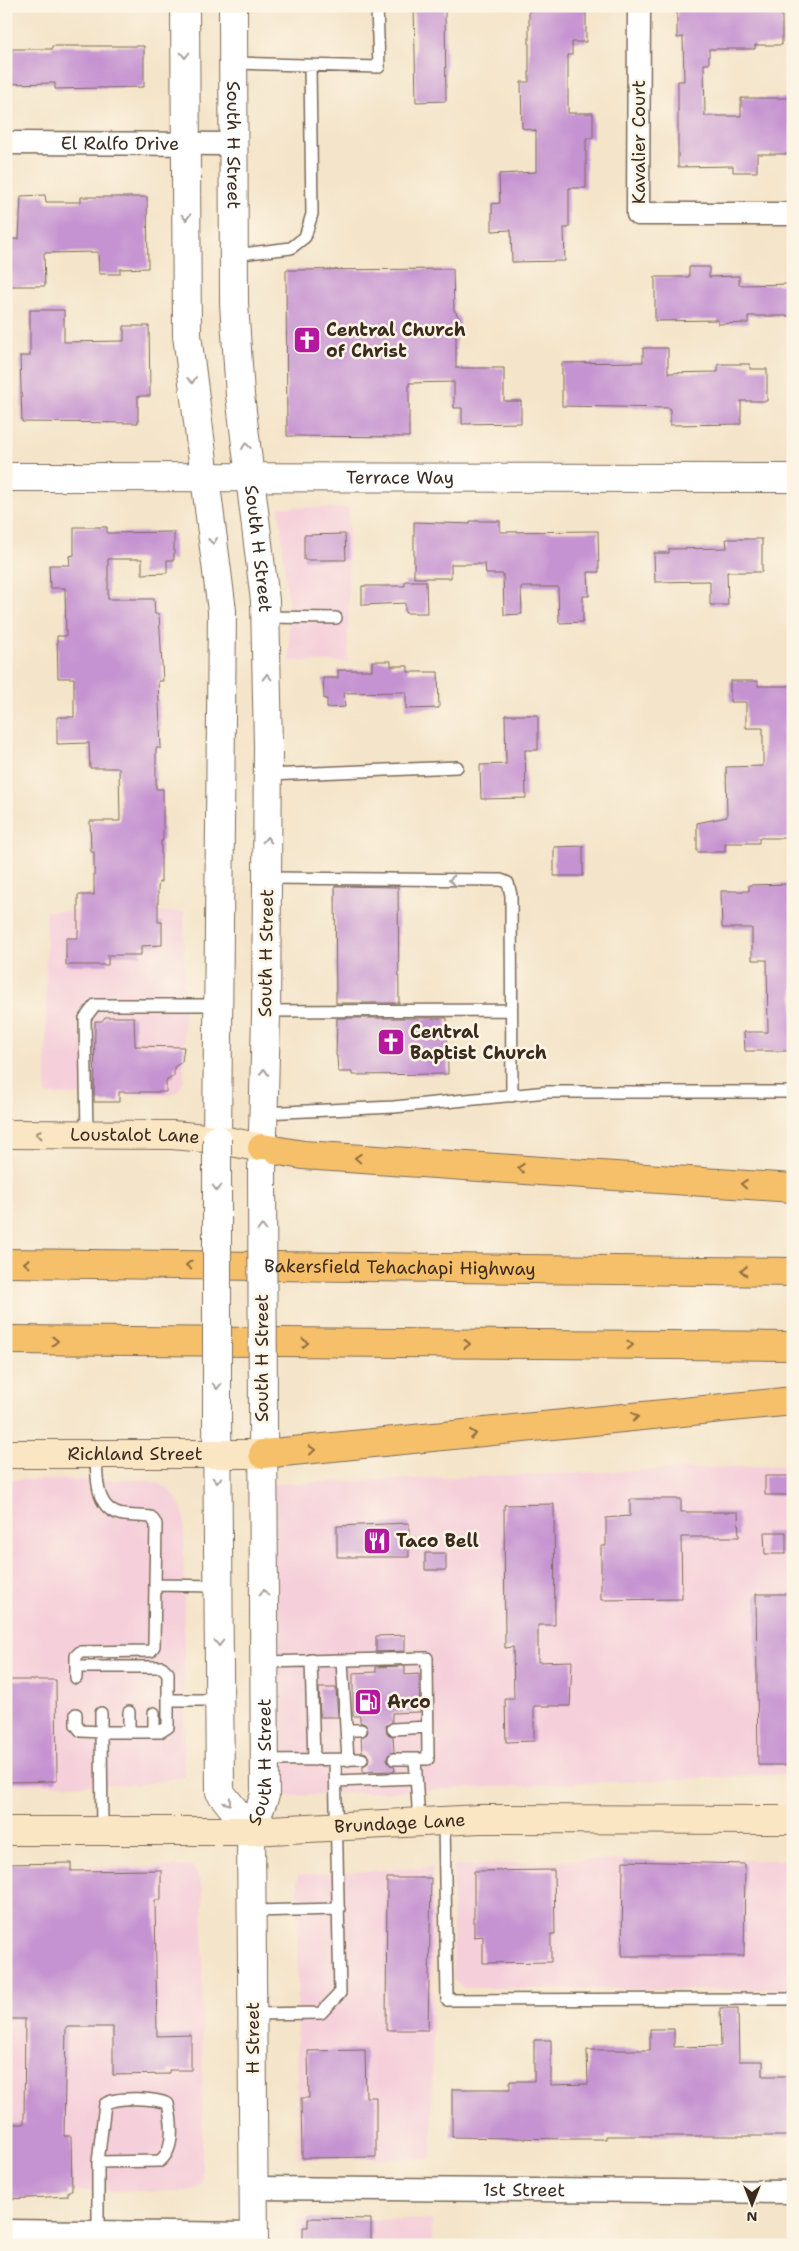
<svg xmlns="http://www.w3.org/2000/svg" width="799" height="2251" viewBox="0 0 799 2251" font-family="'Shantell Sans',sans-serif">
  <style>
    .built { fill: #f5cfda }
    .building { fill: #c593d1 }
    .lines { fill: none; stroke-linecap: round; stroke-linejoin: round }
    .service-casing { stroke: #7c6b5a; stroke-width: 14 }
    .minor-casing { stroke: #7c6b5a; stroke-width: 25 }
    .tertiary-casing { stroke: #7c6b5a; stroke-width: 30 }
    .secondary-casing { stroke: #7c6b5a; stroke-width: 30 }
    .motorway-casing { stroke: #7c6b5a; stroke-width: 30 }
    .service { stroke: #fff; stroke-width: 11 }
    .minor { stroke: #fff; stroke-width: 22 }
    .tertiary { stroke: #fff; stroke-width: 28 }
    .secondary { stroke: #fbe6c4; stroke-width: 28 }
    .motorway { stroke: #f6c06b; stroke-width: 28 }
    .tertiary-bridge-casing { stroke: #7c6b5a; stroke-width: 30; stroke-linecap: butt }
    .tertiary-bridge { stroke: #fff; stroke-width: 28 }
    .oneway { stroke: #a79f9a }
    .oneway2 { stroke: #9b8871 }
    .oneway3 { stroke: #8f6e41 }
    .labels { text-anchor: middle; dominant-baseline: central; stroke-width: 5; stroke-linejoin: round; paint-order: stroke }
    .street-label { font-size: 18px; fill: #3b2a1e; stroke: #fcf5e5 }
    .poi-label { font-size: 18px; font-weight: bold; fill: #3b2a1e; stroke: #fcf5e5; text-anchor: start }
  </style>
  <rect width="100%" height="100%" fill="#fcf5e5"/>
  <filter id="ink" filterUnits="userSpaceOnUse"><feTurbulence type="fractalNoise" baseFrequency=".02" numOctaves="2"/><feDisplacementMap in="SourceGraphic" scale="10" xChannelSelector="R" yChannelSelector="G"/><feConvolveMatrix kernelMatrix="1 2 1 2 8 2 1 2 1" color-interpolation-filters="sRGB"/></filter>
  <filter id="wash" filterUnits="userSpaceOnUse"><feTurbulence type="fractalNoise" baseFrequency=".0096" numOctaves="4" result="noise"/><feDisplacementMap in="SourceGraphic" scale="20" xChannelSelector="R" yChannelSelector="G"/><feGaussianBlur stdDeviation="1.12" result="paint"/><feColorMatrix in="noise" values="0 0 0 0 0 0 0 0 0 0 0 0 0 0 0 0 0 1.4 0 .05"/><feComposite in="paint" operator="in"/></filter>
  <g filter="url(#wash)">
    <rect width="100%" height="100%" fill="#f4e4c9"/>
    <path class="built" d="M279,507L349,508L348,662L290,661L289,614Z
      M46,911L184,912V1080L177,1092L170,1095H46Z
      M793,1465V1774L266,1797L271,1484Z
      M6,1480H143L158,1483L170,1491L179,1502L184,1516V1777L137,1785L6,1784Z
      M590,1860H793V1990L463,1988L453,1979V1866Z
      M6,1866L193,1867L197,1874L203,1888L202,2176L201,2183L195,2189L188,2191H6Z
      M433,1867L432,2159L297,2158L298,1875Z
      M296,2219L432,2220V2245H296Z"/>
    <g id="blocks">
      <path class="building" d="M414,6H445L446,101L416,102Z
        M529,6H586V42H572V55H568V113H593V138H586V188H569V228H564L565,261L512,262L511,230L492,231V204L500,203L499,174L536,172V131L522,128L521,82H529Z
        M677,6H782V45H755V49H709V64H704L705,116H741V98H790L791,154H757V172H733V166L678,167V81H684L683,37L677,38Z
        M52,46H144V87L55,89V83L6,84V49H52Z
        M45,195L46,202H81V197H147L148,268L120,269V274H99L98,252L44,253L45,286H6V239H19L21,196Z
        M689,267H709V277L739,276V285L793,284V316H748V323L718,324V320L655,321V277H689Z
        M453,269L454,310L460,319V331L456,332V368H504V401H521V423L462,424V408H454V382L409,383V437L287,436L286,270Z
        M30,310H64V342L124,341V326H149L150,396H138V423L22,422L20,356H30Z
        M643,348H668V373L718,372V364H750V369H767V401H741V424L670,425V408L562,406V363L643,362Z
        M470,521H500V532L598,531L599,572H588L589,596H583V622L559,623L558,587H521L522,614L504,615L503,574H486L485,564H451V578H414V522L470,524Z
        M74,527H107V533L174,532V560H167V573L142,574V559H108V599H154L155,614H159L163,681H158L161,748H156V789H163V841H161V882H159L158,888V922H162V945L141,946V955H108V965H66V938H78V895H94V852H91L90,821H120L119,768H90L89,743L57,744V717H74V678H58L57,636H66L65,588H50L49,565H70L69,556L74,555Z
        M345,534L346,560H304V535Z
        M726,539H762V572H727L728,605H710V581L655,582L654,553H669V549L727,548Z
        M405,581H426L427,613H405V603L362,605V586H405Z
        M372,661H391V666H408V672H438L439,708L406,709V692L344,693L345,707L327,708V699H324L323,678H338V670H372Z
        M730,681H758V686H793V838H759V843H725V852H697V823L727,817L726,767L763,766V728H746V702H730Z
        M505,715H538V750H525L526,798L481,799L480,765L506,764Z
        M583,846V876H554V847Z
        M793,884V1051H745L744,1032H768L767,960H752V928H722L721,891H749V885Z
        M335,886L398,887L399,1003H336Z
        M105,1017H134L135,1046L184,1047L182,1062L174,1067V1076L166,1081V1092H119V1102H94L95,1021H102Z
        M337,1018H447L448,1074L352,1075V1072H338L337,1056H336Z
        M765,1476H793V1495H765Z
        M630,1499H681V1512H738L739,1537H681L682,1599L601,1600V1546H606V1518L630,1516Z
        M554,1504L555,1625H538V1662L572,1661L570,1706H534V1741L506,1742L505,1699H514L513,1647L505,1648L504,1505Z
        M409,1523V1557H337V1526Z
        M764,1532H786V1554H765Z
        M425,1553H446V1570H425Z
        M756,1594H793V1765H758Z
        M405,1635V1651L376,1652V1636Z
        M405,1666V1675L419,1674L420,1712L392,1713V1722L386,1726L387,1734L393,1736L394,1752L388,1755L387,1759L390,1765L394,1766L395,1771L363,1772V1766L368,1763L369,1758L366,1753L362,1752L361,1737L367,1734L368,1730L365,1724L360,1722V1716H353V1673L376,1672V1667Z
        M6,1680H56L57,1781L6,1782Z
        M319,1688H336L338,1717H320Z
        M623,1861L745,1864L744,1956H622Z
        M71,1863V1871L161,1870V1900H155L157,2036L191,2035V2070H169V2074L113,2075V2027H66L64,2136H71L72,2191H68V2196L8,2199L6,2124H24L25,2019H6V1864Z
        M554,1870L555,1934H551V1962L483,1963V1936L474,1937V1871Z
        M387,1878H431L428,2030H386Z
        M720,2008H738L739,2061H763V2076H793L791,2136H606V2139H568L452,2137V2089H510V2081H534V2040H551V2085L588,2084L587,2050H650V2029H674V2047L721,2046Z
        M365,2050L366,2097H376V2157L302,2158L301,2098H309L308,2051Z
        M308,2218L371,2219V2245H303V2227H308Z"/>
    </g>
  </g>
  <g filter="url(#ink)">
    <use href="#blocks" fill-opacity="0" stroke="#7c6b5a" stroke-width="1"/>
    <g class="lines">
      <g class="service-casing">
        <path id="service" d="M233,63L379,67L377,6
          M234,255L291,248L305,237L312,214L310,65
          M265,617L336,618
          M268,775L457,767
          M267,878L501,880L508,883L511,895L512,1096
          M266,1011L511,1010
          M263,1113L394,1107L547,1092H793
          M87,1135L85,1018L95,1005H218
          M155,1585L218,1586
          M311,1660L314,1760
          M342,1661L348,1760
          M265,1662L427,1658L428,1759H394
          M76,1667H162L168,1673V1727L160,1732H101V1713
          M76,1678V1656L80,1652L151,1651L154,1646L156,1524L151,1517C142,1516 133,1516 124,1515C94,1511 97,1476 96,1454
          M168,1700H219
          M129,1712V1732
          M154,1713V1732
          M76,1714V1725L81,1731L101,1732L102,1831
          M393,1729L427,1727
          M346,1730H361
          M415,1759L419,1822
          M265,1760L362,1759
          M336,1781L416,1778
          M444,1821L447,2000L793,1999
          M252,1911L339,1909
          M252,2014L321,2013L340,1993L335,1760
          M98,2232V2162L105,2104C117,2096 156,2098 168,2104C172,2122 175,2149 160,2161L98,2162"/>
      </g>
      <g class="minor-casing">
        <g id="minor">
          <path d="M639,6L638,214H793"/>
          <path id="s1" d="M6,143L233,144"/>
          <path id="s2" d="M254,2188L793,2192"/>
          <path d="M6,2231L254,2234"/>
        </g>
      </g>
      <g class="tertiary-casing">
        <g id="tertiary">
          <path d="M185,6L187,335L222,611L217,1139"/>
          <path id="s3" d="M233,6L234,303L240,395L265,601L268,746L266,1016L262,1172"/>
          <path id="s4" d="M6,477L793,478"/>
          <path d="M217,1414L220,1792L251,1831"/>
          <path id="s5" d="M254,2245L251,1831L265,1795L263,1417"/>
        </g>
      </g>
      <g class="secondary-casing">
        <g id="secondary">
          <path id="s6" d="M6,1134L172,1135L217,1139L262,1148"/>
          <path id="s7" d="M6,1454H263"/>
          <path id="s8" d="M6,1831H251L480,1819L793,1820"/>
        </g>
      </g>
      <g class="motorway-casing">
        <g id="motorway">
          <path d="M262,1148L303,1155L793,1188"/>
          <path id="s9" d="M6,1263L793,1272"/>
          <path d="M6,1340L793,1346"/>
          <path d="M263,1454L793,1401"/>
        </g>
      </g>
      <use href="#service" class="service"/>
      <use href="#minor" class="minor"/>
      <use href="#tertiary" class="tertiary"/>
      <use href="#secondary" class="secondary"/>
      <use href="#motorway" class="motorway"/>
      <g class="tertiary-bridge-casing">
        <path id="tertiary-bridge" d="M217,1139V1414
          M262,1173L263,1417"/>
      </g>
      <use href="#tertiary-bridge" class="tertiary-bridge"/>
    </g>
    <defs><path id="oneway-chevron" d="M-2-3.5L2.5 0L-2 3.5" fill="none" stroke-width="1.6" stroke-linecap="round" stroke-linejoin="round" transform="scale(1.25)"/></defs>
    <g class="oneway">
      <use href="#oneway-chevron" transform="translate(185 55) rotate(90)"/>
      <use href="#oneway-chevron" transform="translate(186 217) rotate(89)"/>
      <use href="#oneway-chevron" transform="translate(192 380) rotate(83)"/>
      <use href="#oneway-chevron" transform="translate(246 446) rotate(-97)"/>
      <use href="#oneway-chevron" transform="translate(213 541) rotate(83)"/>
      <use href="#oneway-chevron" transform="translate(267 677) rotate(-91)"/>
      <use href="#oneway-chevron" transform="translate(267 840) rotate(-89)"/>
      <use href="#oneway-chevron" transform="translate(452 880) rotate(-180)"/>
      <use href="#oneway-chevron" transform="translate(264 1072) rotate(-88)"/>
      <use href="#oneway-chevron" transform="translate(217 1188) rotate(90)"/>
      <use href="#oneway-chevron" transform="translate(262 1228) rotate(-90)"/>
      <use href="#oneway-chevron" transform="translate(217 1386) rotate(90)"/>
      <use href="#oneway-chevron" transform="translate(217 1480) rotate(89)"/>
      <use href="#oneway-chevron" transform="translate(264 1593) rotate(-90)"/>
      <use href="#oneway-chevron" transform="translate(219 1643) rotate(90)"/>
      <use href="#oneway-chevron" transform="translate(228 1802) rotate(52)"/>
    </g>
    <use class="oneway2" href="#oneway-chevron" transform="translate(39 1134) rotate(-180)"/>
    <g class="oneway3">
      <use href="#oneway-chevron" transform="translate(358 1158) rotate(-176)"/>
      <use href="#oneway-chevron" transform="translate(521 1168) rotate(-176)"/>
      <use href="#oneway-chevron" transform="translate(744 1184) rotate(-176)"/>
      <use href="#oneway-chevron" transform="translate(27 1263) rotate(-179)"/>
      <use href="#oneway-chevron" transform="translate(189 1265) rotate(-179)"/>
      <use href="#oneway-chevron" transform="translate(744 1271) rotate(-179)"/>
      <use href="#oneway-chevron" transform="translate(55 1341)"/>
      <use href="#oneway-chevron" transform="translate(305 1343)"/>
      <use href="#oneway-chevron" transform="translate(467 1344)"/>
      <use href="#oneway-chevron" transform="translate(630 1345)"/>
      <use href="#oneway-chevron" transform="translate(635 1417) rotate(-6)"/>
      <use href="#oneway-chevron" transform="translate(473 1434) rotate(-6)"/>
      <use href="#oneway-chevron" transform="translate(312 1450) rotate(-5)"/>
    </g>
  </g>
  <defs>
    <g id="church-square" transform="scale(1.4375)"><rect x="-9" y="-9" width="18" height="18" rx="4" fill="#b5179e" stroke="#fcf5e5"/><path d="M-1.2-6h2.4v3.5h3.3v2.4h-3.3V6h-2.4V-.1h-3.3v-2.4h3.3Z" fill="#fff"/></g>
    <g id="restaurant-square" transform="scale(1.4375)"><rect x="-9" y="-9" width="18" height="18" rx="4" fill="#b5179e" stroke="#fcf5e5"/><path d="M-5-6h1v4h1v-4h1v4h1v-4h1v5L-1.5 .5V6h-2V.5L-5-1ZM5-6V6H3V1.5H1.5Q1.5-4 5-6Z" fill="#fff"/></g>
    <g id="fuel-square" transform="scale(1.4375)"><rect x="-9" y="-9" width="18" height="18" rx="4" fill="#b5179e" stroke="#fcf5e5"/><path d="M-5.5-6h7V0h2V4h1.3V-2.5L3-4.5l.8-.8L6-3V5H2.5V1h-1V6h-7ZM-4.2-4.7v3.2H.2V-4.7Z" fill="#fff"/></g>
  </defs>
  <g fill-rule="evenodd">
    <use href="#church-square" x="307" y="340"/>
    <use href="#church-square" x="391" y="1042"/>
    <use href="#restaurant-square" x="377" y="1541"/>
    <use href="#fuel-square" x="368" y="1702"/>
  </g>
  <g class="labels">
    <g class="street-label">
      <text transform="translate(639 142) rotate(-90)">Kavalier Court</text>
      <text stroke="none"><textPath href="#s1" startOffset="114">El Ralfo Drive</textPath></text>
      <text stroke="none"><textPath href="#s3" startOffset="139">South H Street</textPath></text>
      <text stroke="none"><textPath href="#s4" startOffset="394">Terrace Way</textPath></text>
      <text stroke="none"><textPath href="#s3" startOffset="544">South H Street</textPath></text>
      <text transform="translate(266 953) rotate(-89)">South H Street</text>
      <text stroke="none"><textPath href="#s6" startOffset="129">Loustalot Lane</textPath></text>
      <text stroke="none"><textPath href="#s9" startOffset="394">Bakersfield Tehachapi Highway</textPath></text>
      <text transform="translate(262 1358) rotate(-90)">South H Street</text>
      <text stroke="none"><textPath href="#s7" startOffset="129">Richland Street</textPath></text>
      <text stroke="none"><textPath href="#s5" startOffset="485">South H Street</textPath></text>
      <text stroke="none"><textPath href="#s8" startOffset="394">Brundage Lane</textPath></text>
      <text transform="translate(253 2038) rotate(-90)">H Street</text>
      <text stroke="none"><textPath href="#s2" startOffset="270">1st Street</textPath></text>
    </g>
    <g class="poi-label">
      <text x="326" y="330">Central Church<tspan x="326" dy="21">of Christ</tspan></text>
      <text x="410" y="1032">Central<tspan x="410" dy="21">Baptist Church</tspan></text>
      <text x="396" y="1541">Taco Bell</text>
      <text x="387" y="1702">Arco</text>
    </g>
  </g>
  <rect width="799" height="2251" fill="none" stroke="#fcf5e5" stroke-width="25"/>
  <g transform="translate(752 2204) rotate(180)" stroke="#fcf5e5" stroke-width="4" paint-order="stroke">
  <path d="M0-4L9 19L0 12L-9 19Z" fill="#3b2a1e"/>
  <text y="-8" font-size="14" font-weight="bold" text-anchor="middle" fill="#3b2a1e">N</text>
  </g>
</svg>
